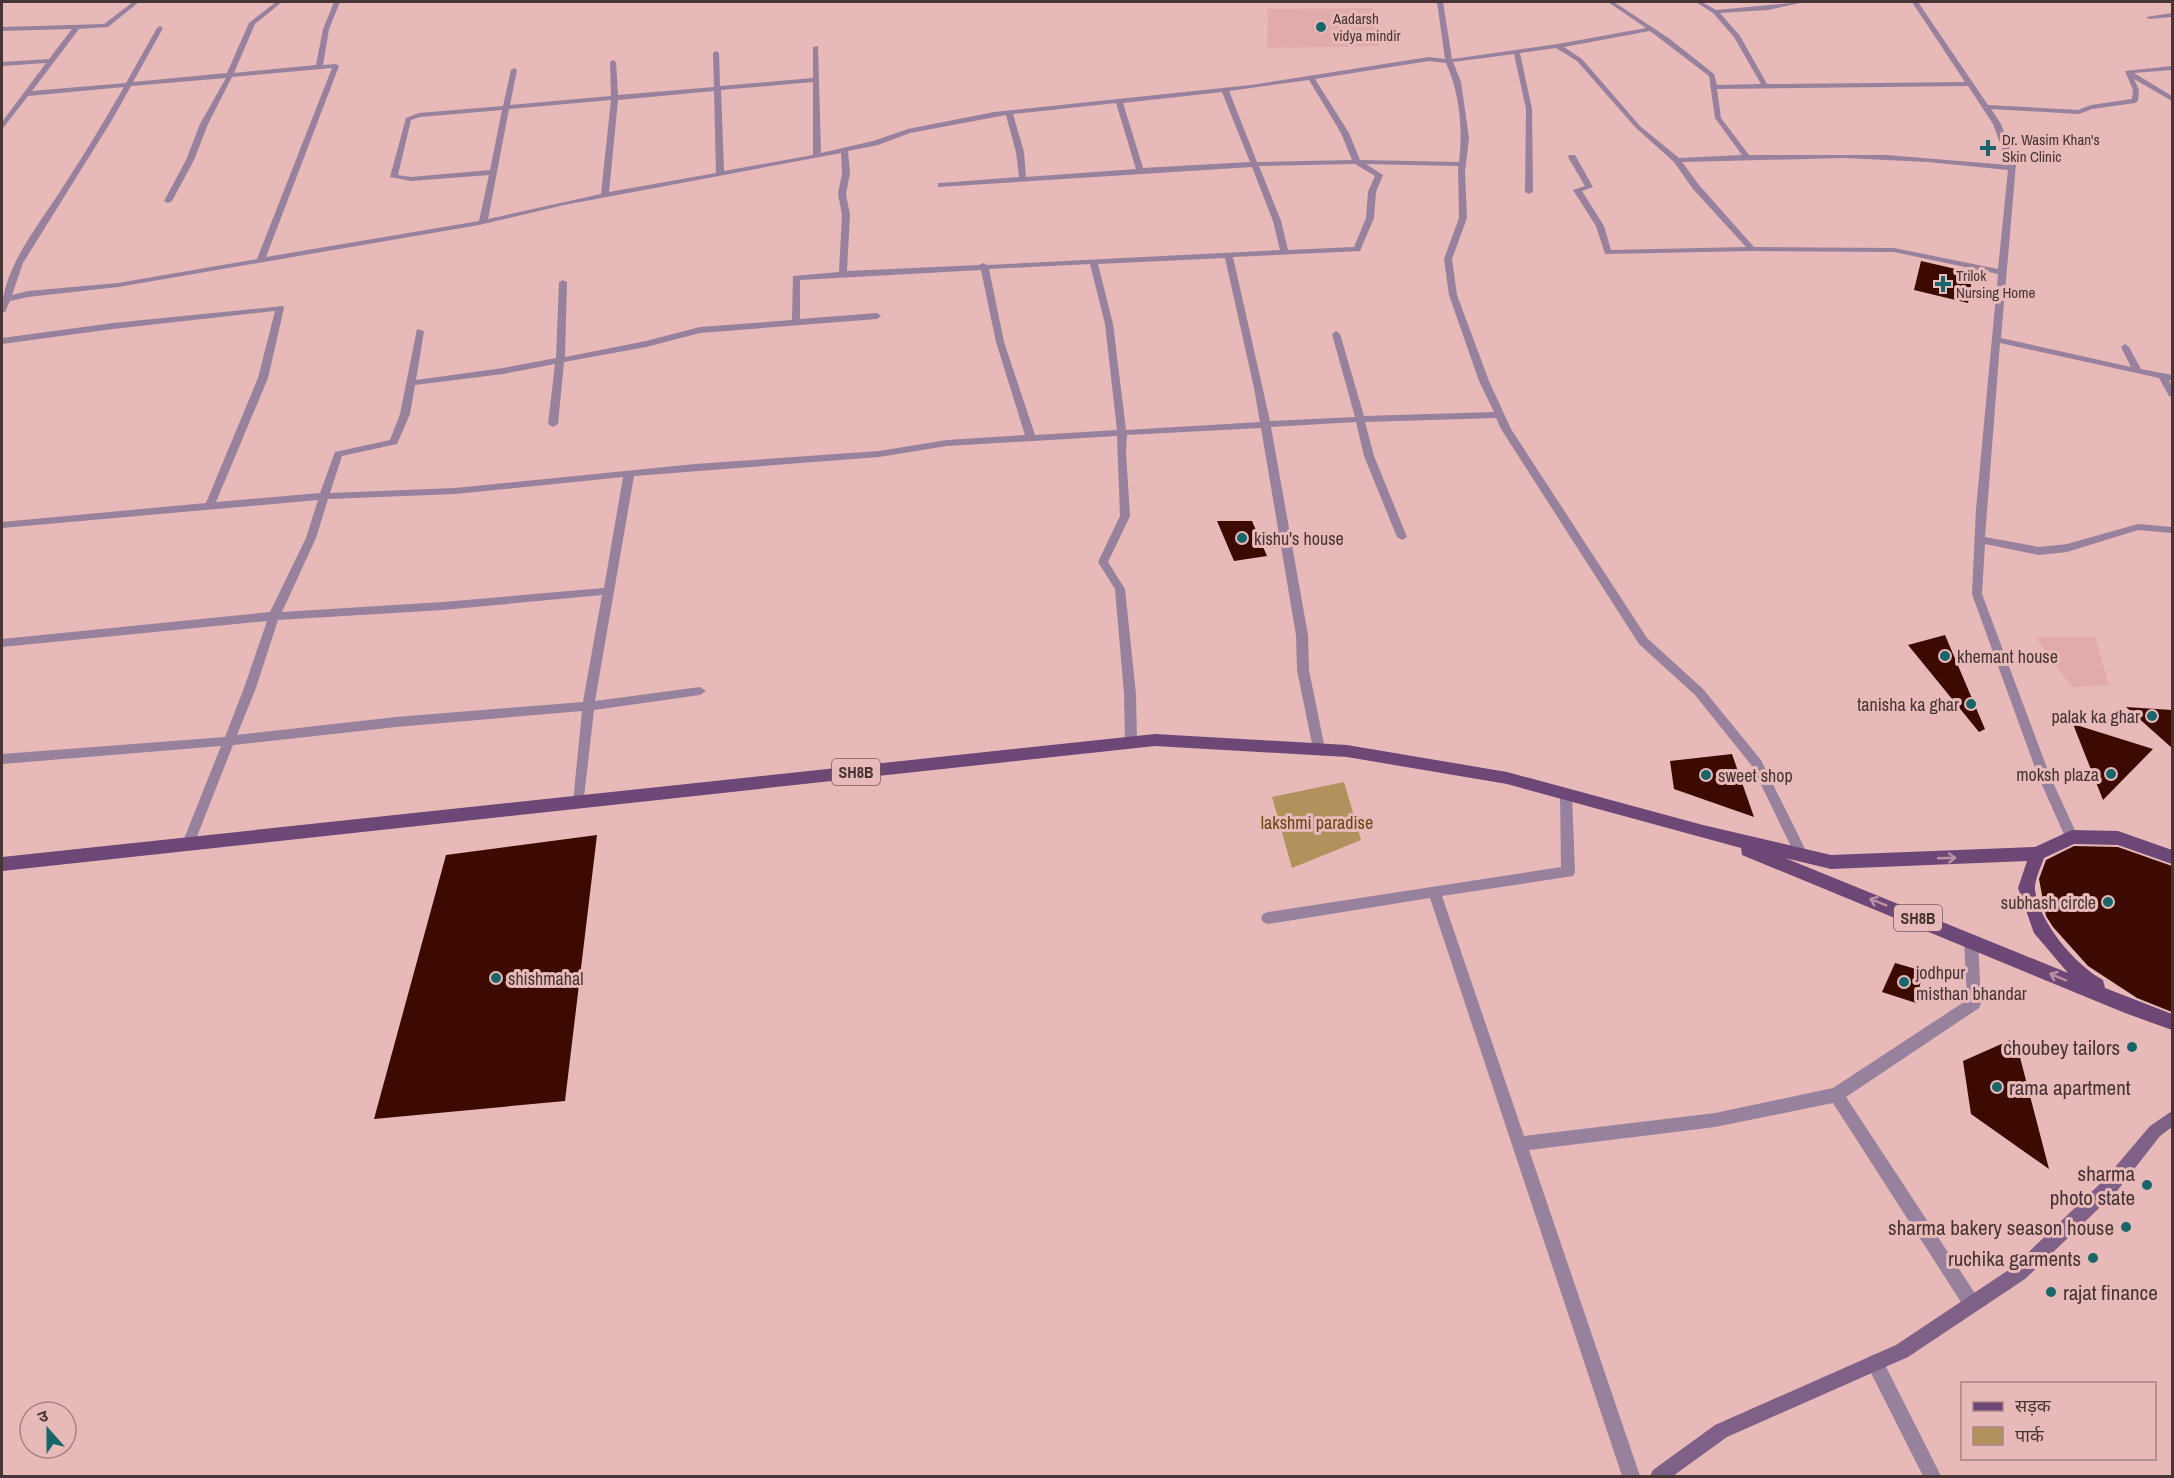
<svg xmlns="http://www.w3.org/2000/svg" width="2174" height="1478" viewBox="0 0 2174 1478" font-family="'Archivo Narrow','Noto Sans Devanagari',sans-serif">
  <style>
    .built { fill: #e0abaa }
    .green { fill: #b2925c }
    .building { fill: #3c0a00 }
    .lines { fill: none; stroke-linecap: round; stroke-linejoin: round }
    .street { fill: #97819c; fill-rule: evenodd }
    .secondary { fill: #7f6086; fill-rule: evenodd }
    .primary { fill: #6d4776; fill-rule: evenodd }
    .oneway { stroke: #bc91a1 }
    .poi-dot { fill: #18666a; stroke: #e7b9b8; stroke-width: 2 }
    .labels { text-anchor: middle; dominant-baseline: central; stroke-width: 6; stroke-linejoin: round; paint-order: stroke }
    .far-poi-label { font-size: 15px; fill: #473434; stroke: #e7b9b8; text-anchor: start }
    .shield { fill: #e7b9b8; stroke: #775c5c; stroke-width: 1.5 }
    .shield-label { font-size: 16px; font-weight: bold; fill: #473434 }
    .poi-label { font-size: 18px; fill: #473434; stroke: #e7b9b8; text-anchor: start }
    .park-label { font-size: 18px; fill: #664a12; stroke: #e7b9b8 }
    .near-poi-label { font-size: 21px; fill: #473434; stroke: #e7b9b8; text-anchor: end }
  </style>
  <rect width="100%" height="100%" fill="#e7b9b8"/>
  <path class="built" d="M1372,8L1379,46L1267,48L1268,9Z
    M2035,637H2095L2109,685L2072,687Z"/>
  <path class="green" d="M1344,782L1361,840L1292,868L1272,797Z"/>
  <path class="building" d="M1921,261L1973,273L1968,303L1914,290Z
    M1217,521H1252L1267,556L1234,561Z
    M1945,635L1985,729L1979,732L1908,645Z
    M2126,707L2172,710V748Z
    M2073,724L2153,749L2103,800Z
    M1732,754L1754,817L1674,789L1670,761Z
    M597,835L565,1101L374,1119L446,855Z
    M2074,846L2118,847L2172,866V1012L2137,998L2088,966L2053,927L2046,916L2039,879L2046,860Z
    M1895,963L1923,971L1916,1003L1882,992Z
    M2015,1038L2049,1169L1971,1114L1963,1061Z"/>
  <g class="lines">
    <path class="street" d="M133,2H139L108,27L79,29L32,91L126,83L157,28L160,26L163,28L133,82L227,73L249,23L276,2H282L255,24L234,73L316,65L323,29L334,2H340L329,29L323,65L336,64L339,66L266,257L479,221L489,175L411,181L390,177L406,118L419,113L503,106L511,70L514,68L517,70L510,105L611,96L610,62L613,60L616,62L618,95L714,87L713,53L716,51L719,53L720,86L813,78V47L818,46L821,153L873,141L908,129L994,112L1251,85L1429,57L1445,59L1437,2H1443L1452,59L1558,44L1646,28L1608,2H1614L1670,39L1714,74L1717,85L1761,84L1734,37L1713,13L1696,2H1702L1716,10L1801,2L1800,3L1768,10L1720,13L1740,36L1767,84L1965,82L1912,2H1918L1988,105L2078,110L2091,105L2132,99L2133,90L2125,71L2172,66V70L2134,73L2172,96V101L2134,79L2139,90L2138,101L2135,103L2092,109L2079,114L1991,109L2001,124L2016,164L2001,338L2131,367L2121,347L2125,344L2129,347L2141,369L2172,375V381L2169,380L2172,387V397L2169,396L2159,378L2000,343L1985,537L2039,547L2067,544L2138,524L2172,527V533L2138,530L2067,552L2039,555L1985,544L1982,594L2050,776L2078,837L2077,841L2072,842L2067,841L2038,776L1972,594L1976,509L1998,274L1894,252L1752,251L1605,254L1596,226L1573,190L1585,186L1568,157L1569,155H1575L1593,187L1582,191L1604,226L1611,250L1746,247L1693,189L1674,162L1636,128L1577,61L1556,48L1520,53L1532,109L1533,192L1529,194L1525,192L1526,109L1514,54L1453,62L1461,82L1469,138L1465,172L1467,218L1452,259L1457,295L1489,381L1511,429L1647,638L1703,689L1761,760L1808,855L1807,859L1802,860L1797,859L1752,766L1695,695L1639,644L1501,429L1496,418L1365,422L1374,456L1407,537L1402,540L1397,537L1364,456L1356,422L1271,427L1308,635L1309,670L1325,749L1323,752H1315L1313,749L1297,670L1296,635L1261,428L1127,435L1126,452L1130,516L1108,562L1125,589L1136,694L1137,742L1135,745H1127L1125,742L1124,694L1115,589L1098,562L1120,516L1117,436L947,446L879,457L634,476L595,701L700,687L706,691L700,695L594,710L583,806H575L573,802L582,711L396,727L233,745L194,844L193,848L188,849L183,848L182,844L221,746L2,764V754L225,737L244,688L267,621L2,647V639L270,612L306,538L318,500L2,528V522L206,503L258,378L275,311L113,329L2,344V338L113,323L283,306L284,308L268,378L216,502L320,493L335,452L390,440L400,414L417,329L424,331L416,380L503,368L556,358L559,282L563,280L567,282L565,357L646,341L700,327L792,320L793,276L839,272L842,215L838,194L842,173L841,153L564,205L479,225L118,287L28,297L10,301L5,312H2C2,269 38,226 61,190C83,156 104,122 124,87L28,96L4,127L2,128V122L46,63L2,66V62L49,59L72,29L2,31V27L104,24ZM1650,31L1709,76L1715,118L1742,155L1679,158L1640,126L1582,59L1564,47ZM1429,61L1446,63C1460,94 1463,129 1459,162L1360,160L1349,133L1315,79ZM332,68L257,259L118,283L28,291L12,295L23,263L112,120L131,86L226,78L200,124L186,160L164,201L168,203L172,201L194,160L208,124L232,77ZM1309,80L1341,133L1352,160L1257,162L1229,91ZM813,82V155L724,171L721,90ZM1968,86L1993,124L2008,165L1886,155H1749L1721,118L1717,89ZM714,91L716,173L609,192L618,100ZM1222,92L1250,162L1143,168L1123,103ZM611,100L601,194L488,219L509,109ZM1116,103L1136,169L1026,177L1024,152L1013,114ZM502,110L490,170L411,177L398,175L411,120L420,117ZM1006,115L1016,152L1019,177L941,183H938V187L1252,167L1273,221L1280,250L987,265L983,263L979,265L847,271L850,215L846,194L850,173L848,151L878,145L910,133ZM1844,158L1928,162L2008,170L1998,269L1894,248L1754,247L1699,185L1682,162ZM1355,164L1375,176L1368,192L1366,218L1354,247L1288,250L1281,221L1259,166ZM1366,164L1458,166L1459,218L1444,259L1449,295L1479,381L1494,412L1364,416L1340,334L1336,331L1332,334L1355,417L1270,421L1233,257L1360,251L1374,218L1376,192L1383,175ZM1225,258L1254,388L1260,422L1126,430L1113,324L1098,264ZM1090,264L1105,324L1117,430L1035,435L1004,342L989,269ZM981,270L996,342L1025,435L947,440L879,451L695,464L455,488L330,493L342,456L397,444L410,414L415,385L503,374L555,364L548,424L553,427L558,424L564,362L646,347L700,333L877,319L881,316L877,313L800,319V280ZM623,477L604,588L443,602L282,612L316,538L328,499L455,494ZM602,595L583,702L396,717L237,735L256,688L278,620L443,610Z
      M2172,13V17L2149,19L2146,17Z
      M1566,789L1570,790L1572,794L1575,872L1573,876L1442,896L1524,1136L1715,1113L1833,1088L1967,1000L1964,940L1966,936L1971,934L1976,936L1978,940L1981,1003L1979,1008L1846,1097L1978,1298L1980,1304L1978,1310L1972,1312L1966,1310L1833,1103L1715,1127L1529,1150L1640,1476H1622L1430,898L1268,924L1263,922L1261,918L1263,914L1268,912L1561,867L1560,794L1562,790Z
      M1875,1354L1881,1357L1941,1476H1923L1866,1363L1869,1357Z"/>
    <path class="secondary" d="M2172,1111V1127L2160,1136L2117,1191L2025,1279L1908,1357L1727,1437L1673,1476H1650L1653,1470L1715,1425L1896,1345L2013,1267L2105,1179L2150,1126Z"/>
    <path class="primary" d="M1155,734L1347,745L1507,772L1703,825L1831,855L2035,847L2072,830L2118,831L2172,850V864L2118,845L2074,844L2044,858C2041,867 2034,881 2035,890C2039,922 2075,965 2103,980L2105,988L2172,1014V1030L2125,1013L1742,855L1741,848L1507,784L1347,757L1155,746L2,871V857ZM1785,858L1831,869L2027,861L2018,888L2034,933L2068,973Z"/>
  </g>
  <defs><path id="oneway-shaft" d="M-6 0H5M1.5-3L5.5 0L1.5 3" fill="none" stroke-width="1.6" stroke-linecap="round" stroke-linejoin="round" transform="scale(1.5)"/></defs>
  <g class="oneway">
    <use href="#oneway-shaft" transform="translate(1947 858) rotate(-2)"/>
    <use href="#oneway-shaft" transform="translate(1878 902) rotate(-158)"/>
    <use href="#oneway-shaft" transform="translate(2058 977) rotate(-157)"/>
  </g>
  <g class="poi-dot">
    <circle cx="1321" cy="27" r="6"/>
    <path d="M1985 139h6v6h6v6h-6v6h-6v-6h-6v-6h6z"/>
    <path d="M1940 275h6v6h6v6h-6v6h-6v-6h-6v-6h6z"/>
    <circle cx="1242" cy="538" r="6"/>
    <circle cx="1945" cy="656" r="6"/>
    <circle cx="1971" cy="704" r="6"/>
    <circle cx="2152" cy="716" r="6"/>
    <circle cx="2111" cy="774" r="6"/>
    <circle cx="1706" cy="775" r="6"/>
    <circle cx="2108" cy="902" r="6"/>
    <circle cx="496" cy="978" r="6"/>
    <circle cx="1904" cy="982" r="6"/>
    <circle cx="2132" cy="1047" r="6"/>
    <circle cx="1997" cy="1087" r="6"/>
    <circle cx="2147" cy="1185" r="6"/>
    <circle cx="2126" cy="1227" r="6"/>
    <circle cx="2093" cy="1258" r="6"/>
    <circle cx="2051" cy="1292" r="6"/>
  </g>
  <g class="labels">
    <g class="far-poi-label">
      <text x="1333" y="18">Aadarsh<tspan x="1333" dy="17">vidya mindir</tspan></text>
      <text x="2002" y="139">Dr. Wasim Khan's<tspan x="2002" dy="17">Skin Clinic</tspan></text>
      <text x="1956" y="275">Trilok<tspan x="1956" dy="17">Nursing Home</tspan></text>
    </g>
    <g class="shield">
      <rect x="832" y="759" width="48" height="26" rx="4.5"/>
      <rect x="1894" y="905" width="48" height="26" rx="4.5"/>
    </g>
    <g class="shield-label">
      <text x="856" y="772">SH8B</text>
      <text x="1918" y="918">SH8B</text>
    </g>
    <g class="poi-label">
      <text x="1254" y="538">kishu's house</text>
      <text x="1957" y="656">khemant house</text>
      <text x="1959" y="704" text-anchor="end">tanisha ka ghar</text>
      <text x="2140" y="716" text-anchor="end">palak ka ghar</text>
      <text x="2099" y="774" text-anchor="end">moksh plaza</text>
      <text x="1718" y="775">sweet shop</text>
      <text x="2096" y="902" text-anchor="end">subhash circle</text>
      <text x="1916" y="972">jodhpur<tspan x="1916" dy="21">misthan bhandar</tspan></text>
      <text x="508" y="978">shishmahal</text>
    </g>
    <g class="park-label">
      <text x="1317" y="822">lakshmi paradise</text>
    </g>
    <g class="near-poi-label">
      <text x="2120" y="1047">choubey tailors</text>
      <text x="2009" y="1087" text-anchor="start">rama apartment</text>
      <text x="2135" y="1173">sharma<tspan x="2135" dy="24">photo state</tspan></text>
      <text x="2114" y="1227">sharma bakery season house</text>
      <text x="2081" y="1258">ruchika garments</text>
      <text x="2063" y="1292" text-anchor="start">rajat finance</text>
    </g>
  </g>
  <rect width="2174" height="1478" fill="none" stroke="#473434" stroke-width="6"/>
  <rect x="1961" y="1382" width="195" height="78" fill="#e7b9b8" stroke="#a78483" stroke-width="1.5"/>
  <rect x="1973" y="1402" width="30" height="9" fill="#6d4776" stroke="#a78483" stroke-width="1.5"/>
  <text x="2015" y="1412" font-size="18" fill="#473434">सड़क</text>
  <rect x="1973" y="1427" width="30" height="18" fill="#b2925c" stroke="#a78483" stroke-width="1.5"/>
  <text x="2015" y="1442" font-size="18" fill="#473434">पार्क</text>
  <g transform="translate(48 1430) rotate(339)"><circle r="28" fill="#e7b9b8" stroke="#a78483" stroke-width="1.5"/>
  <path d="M0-4.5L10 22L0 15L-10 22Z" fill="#18666a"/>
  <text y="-9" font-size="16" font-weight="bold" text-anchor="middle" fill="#473434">उ</text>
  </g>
</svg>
